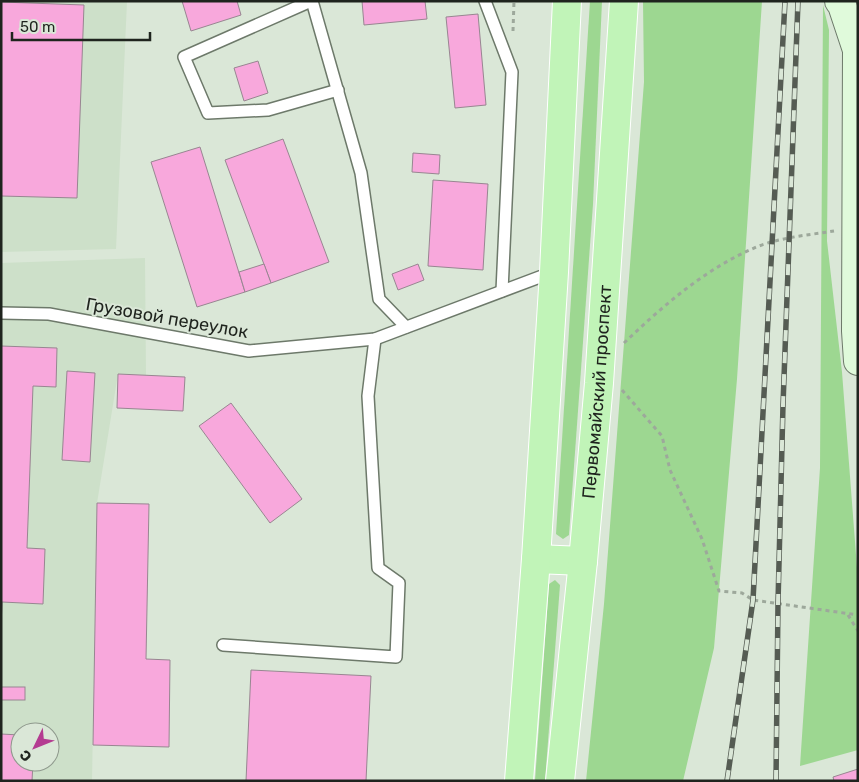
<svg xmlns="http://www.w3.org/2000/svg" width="859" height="782" viewBox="0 0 859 782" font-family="Rubik,sans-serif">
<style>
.built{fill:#cde0c9;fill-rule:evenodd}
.green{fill:#9dd791}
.building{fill:#f8a8dc;stroke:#988691}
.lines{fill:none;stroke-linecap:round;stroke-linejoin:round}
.lane-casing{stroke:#6d796a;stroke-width:14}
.secondary-casing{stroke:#6d796a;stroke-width:30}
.primary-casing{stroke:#fff;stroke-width:30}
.path{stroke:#9da89b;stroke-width:3;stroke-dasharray:4 4;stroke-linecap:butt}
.lane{stroke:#fff;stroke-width:11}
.secondary{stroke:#e0fadb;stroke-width:28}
.primary{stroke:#c1f4b8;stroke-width:28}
.rail-casing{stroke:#555c53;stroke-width:5.5}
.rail{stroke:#dae7d7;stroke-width:4;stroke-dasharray:11;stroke-linecap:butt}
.labels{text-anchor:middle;stroke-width:4;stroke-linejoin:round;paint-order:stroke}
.street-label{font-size:18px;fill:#1f241e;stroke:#dae7d7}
</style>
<rect width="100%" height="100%" fill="#dae7d7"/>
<g class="built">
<path d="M1 1H127L116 249 1 252Z"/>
<path d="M145 258 146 375 118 374 97 503 92 781H1V263ZM20 732H50V762H20Z"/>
</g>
<g class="green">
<path d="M590 1H602L593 204 569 535 563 539 556 534Z"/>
<path d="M643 1H762L737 379 714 648 683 781H586L604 604 644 82Z"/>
<path d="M823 5 829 30 827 241 842 372 858 581V750L800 766 820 468Z"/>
<path d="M555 580 560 585 545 781H535L549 584Z"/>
</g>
<g class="building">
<path d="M182 1H237L241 15 191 31Z"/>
<path d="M362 1H425L427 19 364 25Z"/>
<path d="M1 2 84 5 77 198 1 196Z"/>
<path d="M478 14 486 105 455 108 446 17Z"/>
<path d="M258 61 268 93 244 101 234 68Z"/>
<path d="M283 139 329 262 271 283 225 160Z"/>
<path d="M200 147 245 292 197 307 151 162Z"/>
<path d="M413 153 440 155 439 174 412 172Z"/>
<path d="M433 180 488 184 483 270 428 266Z"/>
<path d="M264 264 271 283 245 292 239 272Z"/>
<path d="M418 264 424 280 398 290 392 274Z"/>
<path d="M1 346 57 348 56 387 33 386 27 548 45 549 43 604 2 602 1 627Z"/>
<path d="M67 371 95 373 90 462 62 460Z"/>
<path d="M118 374 185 377 183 411 117 408Z"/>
<path d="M231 403 302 499 270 523 199 426Z"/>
<path d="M97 503 149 504 146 659 170 660 169 747 93 745Z"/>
<path d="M251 670 371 676 366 781H246Z"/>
<rect x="1" y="687" width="24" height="13"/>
<path d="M1 734 20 735V762H33L32 781H1Z"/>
<path d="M858 769V781H834L833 777Z"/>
</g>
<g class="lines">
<g class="lane-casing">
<g id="lane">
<path d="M311 1 184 57 208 113 268 110 338 90"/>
<path d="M312 1 361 173 379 299 406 327"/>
<path d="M485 1 512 72 502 291"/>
<path d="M1 313 49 314 249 351 375 339 553 272"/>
<path d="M223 645 396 657 399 583 378 568 368 396 375 339"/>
</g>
</g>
<g class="secondary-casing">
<path id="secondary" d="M839 1 842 5 857 50 856 331 858 361"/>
</g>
<g class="primary-casing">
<g id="primary">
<path d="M536 559 583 561"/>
<path d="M519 781 536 559 554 272 567 1"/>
<path id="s1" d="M560 781 583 561 599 383 624 1"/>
</g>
</g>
<g class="path">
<path d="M513 31 514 1"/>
<path d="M624 343C664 305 707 267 759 246 783 237 809 235 834 231"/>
<path d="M622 390 662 436 670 470 702 539 719 591 742 593 753 600 858 615"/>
<path d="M848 615 858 631"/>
</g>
<use href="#lane" class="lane"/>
<use href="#secondary" class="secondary"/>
<use href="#primary" class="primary"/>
<g class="rail-casing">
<g id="rail">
<path d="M727 781 753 600 785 1"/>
<path d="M776 781 778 603 783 405 798 1"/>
</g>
</g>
<use href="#rail" class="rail"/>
</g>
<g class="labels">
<g class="street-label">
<text transform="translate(167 318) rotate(10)" y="6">Грузовой переулок</text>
<text dy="6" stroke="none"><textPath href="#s1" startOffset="391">Первомайский проспект</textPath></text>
</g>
</g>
<rect width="859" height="782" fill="none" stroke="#1f241e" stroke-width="5"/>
<g transform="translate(35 747) rotate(227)"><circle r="24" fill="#dae7d7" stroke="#8f998d"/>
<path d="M0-4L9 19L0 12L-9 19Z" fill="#b43c91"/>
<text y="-8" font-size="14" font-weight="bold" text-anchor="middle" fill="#1f241e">С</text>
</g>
<path d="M12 32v8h138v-8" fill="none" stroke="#1f241e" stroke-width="2.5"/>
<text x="20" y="32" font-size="15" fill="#1f241e" stroke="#dae7d7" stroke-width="4" paint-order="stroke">50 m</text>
</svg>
